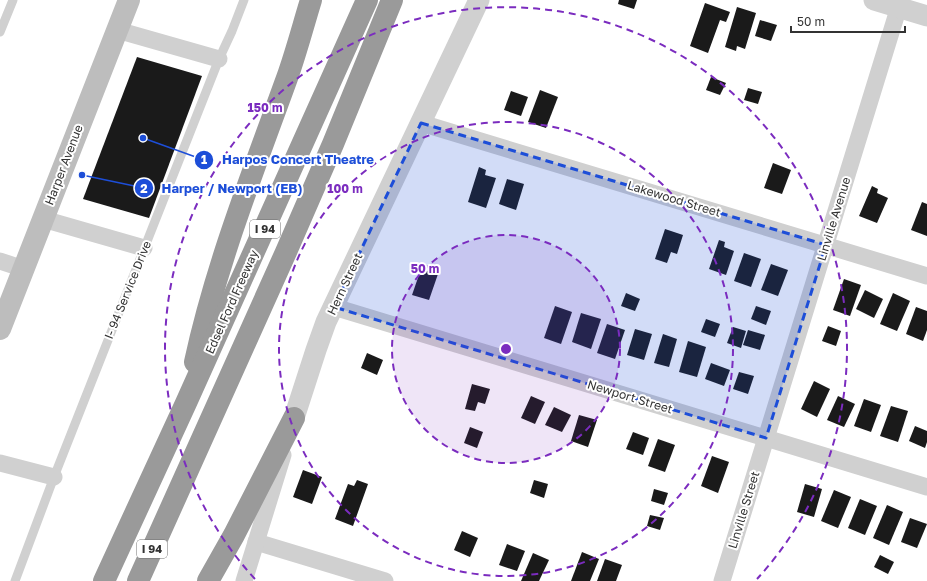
<svg xmlns="http://www.w3.org/2000/svg" width="927" height="581" viewBox="0 0 927 581" font-family="'Golos Text',sans-serif">
<style>
.building{fill:#1a1a1a}
.lines{fill:none;stroke-linecap:round;stroke-linejoin:round}
.service{stroke:#d0d0d0;stroke-width:9}
.minor{stroke:#d0d0d0;stroke-width:17}
.tertiary{stroke:#d0d0d0;stroke-width:21}
.secondary{stroke:#bdbdbd;stroke-width:22}
.motorway{stroke:#9a9a9a;stroke-width:22}
.marked{fill:#1d4ed8;fill-opacity:0.2;stroke:#1d4ed8;stroke-width:3;stroke-dasharray:8 5;stroke-linejoin:round}
.ring{fill:none;stroke:#7b2cbf;stroke-width:2;stroke-dasharray:7 5}
.labels{text-anchor:middle;stroke-width:4;stroke-linejoin:round;paint-order:stroke}
.shield{fill:#fff;stroke:#707070;stroke-width:1}
.shield-label{font-size:11px;font-weight:bold;fill:#333}
.street-label{font-size:12px;fill:#333;stroke:#fff}
.centre{fill:#7b2cbf;stroke:#fff;stroke-width:2}
.ring-label{font-size:12px;text-anchor:middle;font-weight:bold;fill:#7b2cbf;stroke:#fff;stroke-width:4;stroke-linejoin:round;paint-order:stroke}
.leader{fill:none;stroke:#1d4ed8;stroke-width:1.5}
.callout-dot{fill:#1d4ed8;stroke:#fff;stroke-width:1.5}
.mark-label{font-size:12px;text-anchor:middle;font-weight:bold;fill:#fff}
.callout-label{font-size:13px;text-anchor:middle;font-weight:bold;fill:#1d4ed8;stroke:#fff;stroke-width:4;stroke-linejoin:round;paint-order:stroke}
</style>
<rect width="100%" height="100%" fill="#fff"/>
<g class="building">
<path d="M619 0H637L634 9 618 4Z"/>
<path d="M705 3 730 12 726 22 720 20 708 53 690 46Z"/>
<path d="M737 7 756 13 745 49 737 46 736 51 725 47Z"/>
<path d="M760 20 777 25 771 41 755 36Z"/>
<path d="M137 57 202 76 149 218 83 199Z"/>
<path d="M711 77 726 83 720 95 706 90Z"/>
<path d="M748 88 762 92 758 104 744 100Z"/>
<path d="M540 90 558 97 546 128 528 122Z"/>
<path d="M511 91 528 97 521 116 504 110Z"/>
<path d="M773 163 791 170 782 194 764 188Z"/>
<path d="M479 167 486 170 485 175 496 178 486 208 468 202Z"/>
<path d="M507 179 524 184 516 210 499 204Z"/>
<path d="M872 186 878 189 877 193 888 198 877 223 859 216Z"/>
<path d="M922 202 927 204V236L911 230Z"/>
<path d="M665 229 683 235 677 254 671 252 667 263 655 259Z"/>
<path d="M719 240 725 242 724 247 734 251 726 275 709 269Z"/>
<path d="M744 253 761 259 751 287 734 281Z"/>
<path d="M771 264 788 270 778 296 761 290Z"/>
<path d="M421 269 438 274 429 300 412 295Z"/>
<path d="M844 279 861 285 850 316 833 310Z"/>
<path d="M865 290 883 299 874 318 856 309Z"/>
<path d="M626 293 640 299 635 311 621 306Z"/>
<path d="M893 293 910 301 897 331 880 324Z"/>
<path d="M555 306 572 312 561 344 544 338Z"/>
<path d="M756 306 771 311 766 325 751 319Z"/>
<path d="M916 307 927 311V330L923 341 906 334Z"/>
<path d="M581 313 601 319 591 349 572 342Z"/>
<path d="M706 319 720 324 715 337 701 332Z"/>
<path d="M607 324 625 330 615 359 597 353Z"/>
<path d="M828 326 841 331 836 346 822 341Z"/>
<path d="M733 327 746 331 741 348 727 343Z"/>
<path d="M635 329 652 334 644 360 627 355Z"/>
<path d="M748 330 765 335 760 350 743 345Z"/>
<path d="M663 334 677 339 669 367 654 363Z"/>
<path d="M688 341 706 347 697 377 679 372Z"/>
<path d="M367 353 383 360 377 375 361 368Z"/>
<path d="M711 363 730 370 724 386 705 379Z"/>
<path d="M739 372 754 376 748 394 733 389Z"/>
<path d="M814 381 830 389 817 417 801 409Z"/>
<path d="M472 384 490 389 485 404 478 402 475 411 465 409Z"/>
<path d="M531 396 545 402 535 424 521 418Z"/>
<path d="M838 396 855 404 844 427 827 420Z"/>
<path d="M864 399 881 405 871 432 854 426Z"/>
<path d="M891 406 908 411 898 442 880 436Z"/>
<path d="M554 407 571 415 562 432 545 425Z"/>
<path d="M579 415 597 420 588 447 571 441Z"/>
<path d="M915 426 927 431V442L925 448 909 441Z"/>
<path d="M470 427 483 432 477 448 464 443Z"/>
<path d="M633 432 649 438 643 455 626 449Z"/>
<path d="M658 439 675 445 665 472 648 466Z"/>
<path d="M712 456 729 462 718 493 701 486Z"/>
<path d="M303 470 322 477 312 504 293 497Z"/>
<path d="M357 480 368 484 353 526 335 519 348 484 354 486Z"/>
<path d="M534 480 548 484 544 498 530 493Z"/>
<path d="M805 484 822 489 814 517 797 512Z"/>
<path d="M654 489 668 493 664 505 651 501Z"/>
<path d="M834 490 851 497 838 528 821 521Z"/>
<path d="M860 499 877 506 865 535 848 528Z"/>
<path d="M887 505 903 512 889 545 873 538Z"/>
<path d="M650 515 664 518 660 530 647 526Z"/>
<path d="M910 518 927 524 917 548 901 542Z"/>
<path d="M462 531 478 538 470 557 454 550Z"/>
<path d="M507 544 525 551 517 571 499 565Z"/>
<path d="M582 552 599 559 590 581H571Z"/>
<path d="M533 553 549 560 539 581H521Z"/>
<path d="M880 555 894 562 888 574 874 567Z"/>
<path d="M605 559 622 565 616 581H597Z"/>
</g>
<g class="lines">
<g class="service">
<path d="M0 32 13 0"/>
<path d="M15 581 54 477 219 59 232 31 244 0"/>
</g>
<g class="minor">
<path d="M117 30 219 59"/>
<path d="M421 123 927 276"/>
<path d="M43 219 144 248"/>
<path d="M0 261 24 269"/>
<path d="M334 307 927 487"/>
<path d="M0 463 54 477"/>
<path d="M256 542 385 581"/>
<path d="M244 581 283 455"/>
<path d="M722 581 901 0"/>
</g>
<g class="tertiary">
<path d="M874 0 927 16"/>
<path d="M294 418 316 350 326 322 479 0"/>
</g>
<path class="secondary" d="M0 329 129 0"/>
<g class="motorway">
<path d="M195 362C216 265 253 172 287 78 296 53 303 26 311 0"/>
<path d="M104 581 186 403 367 0"/>
<path d="M138 581 286 252 333 144 392 0"/>
<path d="M208 581 234 535 294 418"/>
</g>
</g>
<path class="marked" d="M421 123 826 245 766 438 334 307Z"/>
<circle cx="506" cy="349" r="114" fill="#7b2cbf" fill-opacity=".12"/>
<g class="ring">
<circle cx="506" cy="349" r="114"/>
<circle cx="506" cy="349" r="227"/>
<path d="M255 579A341 341 0 1 1 757 579"/>
</g>
<g class="labels">
<g class="shield">
<rect x="250" y="220" width="30" height="18" rx="3"/>
<rect x="137" y="540" width="30" height="18" rx="3"/>
</g>
<g class="shield-label">
<text x="265" y="233">I 94</text>
<text x="152" y="553">I 94</text>
</g>
<g class="street-label">
<text transform="translate(64 165) rotate(-69)" y="4">Harper Avenue</text>
<text transform="translate(674 199) rotate(17)" y="4">Lakewood Street</text>
<text transform="translate(834 219) rotate(-73)" y="4">Linville Avenue</text>
<text transform="translate(345 284) rotate(-65)" y="4">Hern Street</text>
<text transform="translate(128 290) rotate(-68)" y="4">I- 94 Service Drive</text>
<text transform="translate(232 302) rotate(-66)" y="4">Edsel Ford Freeway</text>
<text transform="translate(630 397) rotate(17)" y="4">Newport Street</text>
<text transform="translate(744 510) rotate(-73)" y="4">Linville Street</text>
</g>
</g>
<circle cx="506" cy="349" r="6" class="centre"/>
<g class="ring-label">
<text x="265" y="112">150 m</text>
<text x="345" y="193">100 m</text>
<text x="425" y="273">50 m</text>
</g>
<path class="leader" d="M143 138L204 160M82 175L144 188"/>
<g class="callout-dot">
<circle cx="143" cy="138" r="4"/>
<circle cx="82" cy="175" r="4"/>
<circle cx="204" cy="160" r="10"/>
<circle cx="144" cy="188" r="10"/>
</g>
<g class="mark-label">
<text x="204" y="164">1</text>
<text x="144" y="193">2</text>
</g>
<g class="callout-label">
<text x="298" y="164">Harpos Concert Theatre</text>
<text x="232" y="193">Harper / Newport (EB)</text>
</g>
<path d="M791 26v6h114v-6" fill="none" stroke="#333333" stroke-width="2"/>
<text x="797" y="26" font-size="12" fill="#333333" stroke="#ffffff" stroke-width="3" paint-order="stroke">50 m</text>
</svg>
